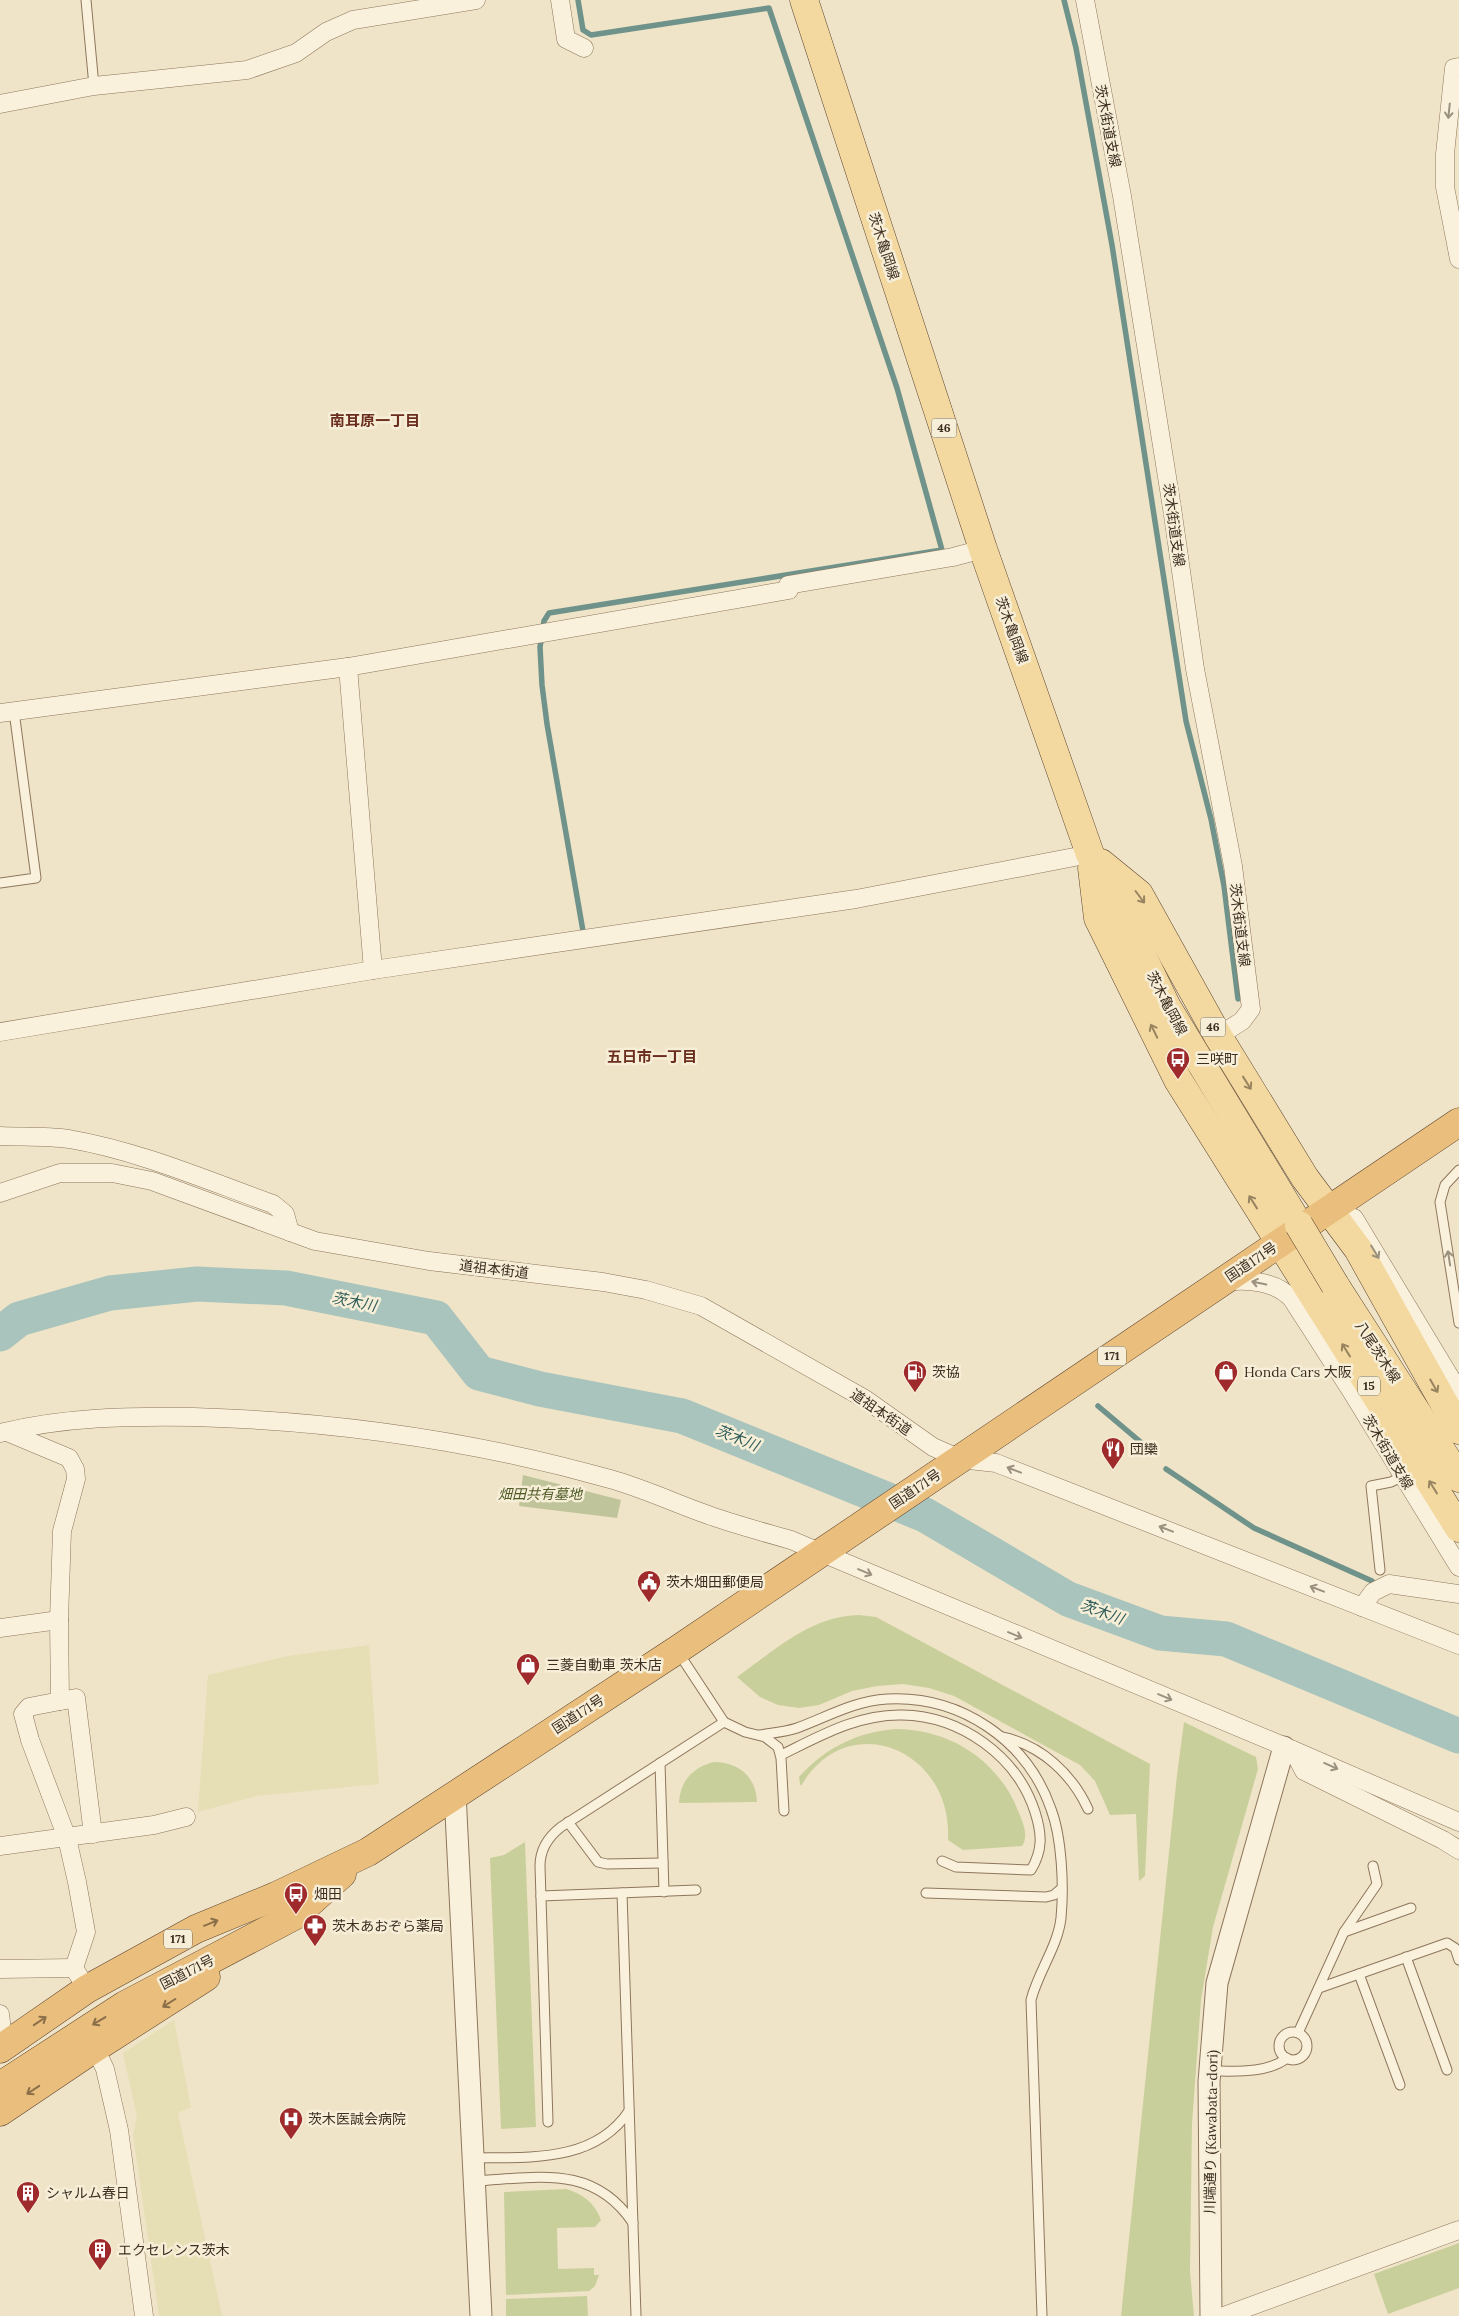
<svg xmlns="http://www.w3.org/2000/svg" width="1459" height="2316" viewBox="0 0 1459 2316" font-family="Lora,'Noto Sans JP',serif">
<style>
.farmland{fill:#e6deb5}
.green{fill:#c9cf9b}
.cemetery{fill:#bfc49a}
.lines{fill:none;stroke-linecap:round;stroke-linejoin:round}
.stream{stroke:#6f938a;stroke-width:5.5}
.river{stroke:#a9c4bc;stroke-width:35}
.service-casing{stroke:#8d765c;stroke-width:11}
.minor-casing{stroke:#8d765c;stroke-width:19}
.tertiary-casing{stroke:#8d765c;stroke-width:23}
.primary-casing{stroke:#5b4430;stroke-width:29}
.trunk-casing{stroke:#5b4430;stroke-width:29}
.service{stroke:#faf1dc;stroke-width:9}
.minor{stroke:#faf1dc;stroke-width:18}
.tertiary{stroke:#faf1dc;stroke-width:21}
.primary{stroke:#f3d9a0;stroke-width:28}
.trunk{stroke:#eabe7c;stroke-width:28}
.primary-bridge-casing{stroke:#5b4430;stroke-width:29;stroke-linecap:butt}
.primary-bridge{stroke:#f3d9a0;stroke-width:28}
.oneway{stroke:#9c907e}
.oneway2{stroke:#988460}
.oneway3{stroke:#8b6f49}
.labels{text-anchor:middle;stroke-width:5;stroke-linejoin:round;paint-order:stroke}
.shield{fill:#f7eed8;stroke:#756857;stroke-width:1}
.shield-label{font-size:12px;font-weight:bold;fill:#3d2e20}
.street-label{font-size:14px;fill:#3d2e20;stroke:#f7eed8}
.poi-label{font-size:14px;fill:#3d2e20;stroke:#f7eed8;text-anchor:start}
.park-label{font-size:14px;font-style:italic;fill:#4d5a26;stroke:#f7eed8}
.neighbourhood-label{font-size:15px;font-weight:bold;fill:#6b2e1e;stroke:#f7eed8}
.water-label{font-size:15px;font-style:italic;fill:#2f5d5a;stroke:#f7eed8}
</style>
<rect width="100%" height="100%" fill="#f0e4c8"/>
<g class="farmland">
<path d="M369 1645 379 1784 256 1796 198 1812 208 1675 288 1656Z"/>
<path d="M174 2020 191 2107 178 2113 222 2316H159L133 2134 137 2117 123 2053Z"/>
</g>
<g class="green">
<path d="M859 1615 876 1617 1150 1764 1145 1876 1139 1881 1136 1814 1110 1815 1095 1781 1080 1765 954 1696 929 1688 903 1684 877 1686 852 1691 819 1705 799 1708 778 1705 760 1697 737 1677C775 1650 811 1616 859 1615Z"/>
<path d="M1184 1722 1256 1757 1258 1769 1213 1927 1201 2000 1192 2124 1190 2272 1194 2316H1121L1177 1775Z"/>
<path d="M896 1729C951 1729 1000 1762 1019 1813 1023 1823 1029 1836 1022 1846L963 1850 948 1840C953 1749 847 1706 801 1786L800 1784 799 1777C825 1748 857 1732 896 1729Z"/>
<path d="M714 1762C739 1762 756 1777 757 1802L679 1803C680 1781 693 1767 714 1762Z"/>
<path d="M525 1842 536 2127 501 2129 490 1858 504 1855Z"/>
<path d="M566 2189C583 2194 595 2203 601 2220L595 2227 557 2228 558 2269 594 2268V2275H599L595 2286 589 2291 506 2295 504 2192Z"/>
<path d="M1459 2243V2288L1388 2314 1374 2274Z"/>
<path d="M587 2296 588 2316H506V2299Z"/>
</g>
<path class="cemetery" d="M523 1475 621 1500 617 1518 519 1506Z"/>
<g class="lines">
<g class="stream">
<path d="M578 0 583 30 591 35 769 8 897 388 942 550 549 613 544 621 540 647 542 685 547 724 583 931"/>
<path d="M1064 0 1076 48 1112 245 1186 721 1211 819 1224 886 1238 999"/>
<path d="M1098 1406 1150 1450"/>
<path d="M1166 1469 1254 1528 1372 1581"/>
</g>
<path class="river" d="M0 1334 19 1319 110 1293 197 1284 286 1288 436 1318 479 1373 540 1389 682 1416 925 1515 1068 1599 1160 1633 1226 1639 1459 1736"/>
<g class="service-casing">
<g id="service">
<path d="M86 0 94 86"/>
<path d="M0 883 36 878 14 711"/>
<path d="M1459 1170 1445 1185 1440 1202 1459 1323"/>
<path d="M1380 1570 1371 1486 1391 1482 1403 1476"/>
<path d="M678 1652 724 1722 745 1732 765 1737 778 1747 781 1758 784 1811"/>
<path d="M760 1735C772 1733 785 1732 797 1728 827 1717 854 1701 887 1699 960 1695 1027 1740 1051 1809 1062 1838 1064 1887 1061 1918 1058 1946 1038 1972 1031 2000L1042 2316"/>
<path d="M1002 1737C1041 1745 1072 1774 1088 1809"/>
<path d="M781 1755C820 1736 858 1714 902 1715 961 1716 1017 1756 1035 1812 1042 1834 1043 1850 1031 1870L956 1867 942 1861"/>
<path d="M660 1763 664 1892"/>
<path d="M568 1822 598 1862 607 1864 663 1863"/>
<path d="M622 1893 636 2316"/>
<path d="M926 1893 1046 1897 1054 1895 1061 1889"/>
<path d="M541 1896 696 1890"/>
<path d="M1344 1932 1411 1908"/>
<path d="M1406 1957 1447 2070"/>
<path d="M1359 1974 1400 2085"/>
<path d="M1319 1988 1447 1943 1455 1948 1459 1960"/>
<circle cx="1293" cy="2046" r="14"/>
<path d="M1298 2033 1344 1932 1377 1884 1373 1866"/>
<path d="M1210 2071C1234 2071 1267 2074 1287 2058"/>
<path d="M548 2122 540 1866C540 1849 548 1837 561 1827L724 1722"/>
<path d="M473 2158C529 2157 594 2163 629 2111"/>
<path d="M474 2181C536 2178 593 2163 633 2223"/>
</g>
</g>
<g class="minor-casing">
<g id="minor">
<path d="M560 0 566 39 584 48"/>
<path d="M1085 0 1122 196 1172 508 1195 669 1233 866 1251 1009 1242 1021 1218 1036"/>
<path d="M1459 67 1454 68 1445 154V187L1459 259"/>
<path d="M0 104 94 86 247 70 296 53 326 32 353 20 476 0"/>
<path d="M348 667 373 970"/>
<path d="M0 713 348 667 789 590 788 585 953 557 983 549"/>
<path d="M0 1032 373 970 856 899 1090 854"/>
<path d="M0 1136C23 1137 47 1136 69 1139 139 1151 206 1180 273 1204L285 1214 290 1232"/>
<path d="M0 1193 60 1173H112L152 1181 315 1241 429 1261 603 1282 646 1290 701 1306 865 1399 933 1447 960 1459 996 1463 1459 1645"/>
<path d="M1329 1210 1354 1218 1459 1392"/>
<path d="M1225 1282C1247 1279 1276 1281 1292 1299L1350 1389 1459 1567"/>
<path d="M7 1432 69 1458 75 1469 76 1479 62 1531 59 1620 60 1701 29 1707 23 1714 30 1740 67 1838 77 1882 86 1932 74 1968 87 1989"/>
<path d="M0 1433C62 1417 130 1416 194 1417 334 1421 475 1441 610 1479 646 1489 681 1506 717 1518 741 1526 766 1533 791 1540L1293 1750 1459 1822"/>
<path d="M1362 1607 1373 1592 1389 1584 1459 1594"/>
<path d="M0 1628 59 1620"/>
<path d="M60 1701 76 1698 93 1834"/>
<path d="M1293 1750 1304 1771 1443 1840 1459 1850"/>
<path d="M0 1846 154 1825 186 1817"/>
<path d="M0 1969 74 1968"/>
<path d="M0 2014 4 2046"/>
<path d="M95 2048 105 2069 119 2130 144 2316"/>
<path d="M1224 2316 1459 2230"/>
</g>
</g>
<g class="tertiary-casing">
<g id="tertiary">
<path d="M455 1793 481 2316"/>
<path d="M1211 2316 1209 2082 1217 1983 1284 1747"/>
</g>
</g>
<g class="primary-casing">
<g id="primary">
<path d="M804 0 983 549 1090 854 1119 908 1167 1007 1299 1225"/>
<path d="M1101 863 1139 894 1218 1036 1305 1178 1358 1249 1459 1430"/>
<path d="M1092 868 1098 918 1178 1080 1459 1528"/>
<path d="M1335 1285 1459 1478"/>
</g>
</g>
<g class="trunk-casing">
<g id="trunk">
<path d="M0 2049 87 1989 196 1929 276 1896 368 1852 677 1650 1459 1122"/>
<path d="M0 2086 125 2005 296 1915 342 1874"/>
<path d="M0 2112 95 2048 206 1977"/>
</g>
</g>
<use href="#service" class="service"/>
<use href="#minor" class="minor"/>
<use href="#tertiary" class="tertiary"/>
<use href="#primary" class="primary"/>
<use href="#trunk" class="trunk"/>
<g class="primary-bridge-casing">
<path id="primary-bridge" d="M1299 1225 1335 1285"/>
</g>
<use href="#primary-bridge" class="primary-bridge"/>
</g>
<defs><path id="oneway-shaft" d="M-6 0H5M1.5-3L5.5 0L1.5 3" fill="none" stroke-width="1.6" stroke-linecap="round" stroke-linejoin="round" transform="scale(1.25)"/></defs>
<g class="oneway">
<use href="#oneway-shaft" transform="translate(1449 111) rotate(96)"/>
<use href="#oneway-shaft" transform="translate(1375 1252) rotate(59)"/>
<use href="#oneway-shaft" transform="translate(1449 1258) rotate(-99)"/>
<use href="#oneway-shaft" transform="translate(1259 1283) rotate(-168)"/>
<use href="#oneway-shaft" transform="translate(1014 1470) rotate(-159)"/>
<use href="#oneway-shaft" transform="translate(1166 1529) rotate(-159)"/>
<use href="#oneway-shaft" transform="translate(865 1572) rotate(23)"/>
<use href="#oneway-shaft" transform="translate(1317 1589) rotate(-159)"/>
<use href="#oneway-shaft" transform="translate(1015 1635) rotate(23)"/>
<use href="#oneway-shaft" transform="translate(1165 1697) rotate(23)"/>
<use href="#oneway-shaft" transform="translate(1331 1766) rotate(24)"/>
</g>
<g class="oneway2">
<use href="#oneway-shaft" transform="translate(1140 897) rotate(53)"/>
<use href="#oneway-shaft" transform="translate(1154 1031) rotate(-116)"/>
<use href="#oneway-shaft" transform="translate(1247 1083) rotate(58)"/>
<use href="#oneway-shaft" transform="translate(1253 1202) rotate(-122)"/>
<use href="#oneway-shaft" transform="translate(1346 1350) rotate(-122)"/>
<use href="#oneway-shaft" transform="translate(1434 1386) rotate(60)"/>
<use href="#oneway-shaft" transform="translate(1433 1487) rotate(-122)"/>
</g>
<g class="oneway3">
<use href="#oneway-shaft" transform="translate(211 1923) rotate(-22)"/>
<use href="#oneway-shaft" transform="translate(169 2003) rotate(148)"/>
<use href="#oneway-shaft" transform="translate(40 2021) rotate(-34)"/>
<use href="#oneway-shaft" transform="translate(99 2021) rotate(149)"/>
<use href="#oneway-shaft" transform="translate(33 2090) rotate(146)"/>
</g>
<defs>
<g id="bus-pin" transform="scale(1.25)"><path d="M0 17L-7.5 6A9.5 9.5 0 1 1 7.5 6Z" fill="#9e2a2b" stroke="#f7eed8"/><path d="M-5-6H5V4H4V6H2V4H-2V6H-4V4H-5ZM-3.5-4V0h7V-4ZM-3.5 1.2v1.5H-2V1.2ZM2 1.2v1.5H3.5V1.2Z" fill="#fff"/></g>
<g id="fuel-pin" transform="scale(1.25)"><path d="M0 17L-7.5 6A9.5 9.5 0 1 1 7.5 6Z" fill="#9e2a2b" stroke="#f7eed8"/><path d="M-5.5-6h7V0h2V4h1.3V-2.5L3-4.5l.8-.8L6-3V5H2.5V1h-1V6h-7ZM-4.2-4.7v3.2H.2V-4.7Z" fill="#fff"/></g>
<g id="shop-pin" transform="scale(1.25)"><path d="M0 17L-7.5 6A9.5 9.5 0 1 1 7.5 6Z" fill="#9e2a2b" stroke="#f7eed8"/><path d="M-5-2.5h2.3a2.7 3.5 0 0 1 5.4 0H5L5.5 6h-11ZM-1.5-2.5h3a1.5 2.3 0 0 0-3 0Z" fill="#fff"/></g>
<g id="restaurant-pin" transform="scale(1.25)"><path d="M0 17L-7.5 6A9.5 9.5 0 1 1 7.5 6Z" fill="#9e2a2b" stroke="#f7eed8"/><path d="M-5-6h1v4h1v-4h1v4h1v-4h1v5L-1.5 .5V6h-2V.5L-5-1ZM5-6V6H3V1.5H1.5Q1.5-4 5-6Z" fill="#fff"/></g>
<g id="civic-pin" transform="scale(1.25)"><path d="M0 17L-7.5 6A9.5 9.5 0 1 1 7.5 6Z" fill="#9e2a2b" stroke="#f7eed8"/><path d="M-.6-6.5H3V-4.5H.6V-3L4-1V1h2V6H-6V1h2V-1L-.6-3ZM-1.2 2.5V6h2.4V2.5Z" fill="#fff"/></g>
<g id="pharmacy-pin" transform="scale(1.25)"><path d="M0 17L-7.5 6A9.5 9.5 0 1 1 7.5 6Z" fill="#9e2a2b" stroke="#f7eed8"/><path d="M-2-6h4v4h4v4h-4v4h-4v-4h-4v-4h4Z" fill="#fff"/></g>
<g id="hospital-pin" transform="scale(1.25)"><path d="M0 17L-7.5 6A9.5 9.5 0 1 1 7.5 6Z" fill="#9e2a2b" stroke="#f7eed8"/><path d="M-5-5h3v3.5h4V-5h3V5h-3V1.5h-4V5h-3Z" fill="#fff"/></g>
<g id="building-pin" transform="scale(1.25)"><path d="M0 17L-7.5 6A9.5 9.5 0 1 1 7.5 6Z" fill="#9e2a2b" stroke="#f7eed8"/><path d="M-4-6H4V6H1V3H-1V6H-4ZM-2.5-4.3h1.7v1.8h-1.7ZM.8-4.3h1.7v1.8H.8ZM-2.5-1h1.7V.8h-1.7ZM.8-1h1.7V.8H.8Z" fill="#fff"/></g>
</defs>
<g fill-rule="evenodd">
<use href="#bus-pin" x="1178" y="1059"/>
<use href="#fuel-pin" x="915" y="1372"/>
<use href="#shop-pin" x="1226" y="1372"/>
<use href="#restaurant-pin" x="1113" y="1449"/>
<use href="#civic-pin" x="649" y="1582"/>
<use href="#shop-pin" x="528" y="1665"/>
<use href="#bus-pin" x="296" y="1894"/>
<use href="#pharmacy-pin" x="315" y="1926"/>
<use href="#hospital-pin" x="291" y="2119"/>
<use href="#building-pin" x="28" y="2193"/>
<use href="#building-pin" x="100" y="2250"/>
</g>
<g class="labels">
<g class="shield">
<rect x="931.5" y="418.5" width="25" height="19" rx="4"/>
<rect x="1200.5" y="1017.5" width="25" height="19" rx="4"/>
<rect x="1098" y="1346.5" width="28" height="19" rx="4"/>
<rect x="1358" y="1376.5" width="22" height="19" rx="4"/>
<rect x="164" y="1929.5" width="28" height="19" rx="4"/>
</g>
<g class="shield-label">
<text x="944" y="432">46</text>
<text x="1213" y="1031">46</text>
<text x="1112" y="1360">171</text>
<text x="1369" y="1390">15</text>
<text x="178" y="1943">171</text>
</g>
<g class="street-label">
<text transform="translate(1108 126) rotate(79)" y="5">茨木街道支線</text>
<text transform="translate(884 246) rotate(72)" y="5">茨木亀岡線</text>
<text transform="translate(1174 525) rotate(82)" y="5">茨木街道支線</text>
<text transform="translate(1012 630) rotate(70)" y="5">茨木亀岡線</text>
<text transform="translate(1240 925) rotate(83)" y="5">茨木街道支線</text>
<text transform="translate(1167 1003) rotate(62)" y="5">茨木亀岡線</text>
<text transform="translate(1251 1262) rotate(-34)" y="5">国道171号</text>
<text transform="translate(494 1269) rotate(7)" y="5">道祖本街道</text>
<text transform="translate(1378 1352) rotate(57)" y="5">八尾茨木線</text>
<text transform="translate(881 1412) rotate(34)" y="5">道祖本街道</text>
<text transform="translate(1388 1452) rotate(59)" y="5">茨木街道支線</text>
<text transform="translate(915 1489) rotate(-34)" y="5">国道171号</text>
<text transform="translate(578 1714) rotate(-33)" y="5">国道171号</text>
<text transform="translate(187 1972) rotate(-27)" y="5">国道171号</text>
<text transform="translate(1211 2132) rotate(-89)" y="5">川端通り (Kawabata-dori)</text>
</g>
<g class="poi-label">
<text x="1196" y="1064">三咲町</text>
<text x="932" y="1377">茨協</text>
<text x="1244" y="1377">Honda Cars 大阪</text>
<text x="1130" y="1454">団欒</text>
<text x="666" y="1587">茨木畑田郵便局</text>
<text x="546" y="1670">三菱自動車 茨木店</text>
<text x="314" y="1899">畑田</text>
<text x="332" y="1931">茨木あおぞら薬局</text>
<text x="308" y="2124">茨木医誠会病院</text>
<text x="46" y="2198">シャルム春日</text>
<text x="118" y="2255">エクセレンス茨木</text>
</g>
<g class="park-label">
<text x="540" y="1499">畑田共有墓地</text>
</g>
<g class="neighbourhood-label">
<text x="375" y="426">南耳原一丁目</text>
<text x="652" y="1062">五日市一丁目</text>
</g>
<g class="water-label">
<text transform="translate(354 1302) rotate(11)" y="5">茨木川</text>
<text transform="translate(737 1438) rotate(22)" y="5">茨木川</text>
<text transform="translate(1102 1612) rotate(20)" y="5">茨木川</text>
</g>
</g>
</svg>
